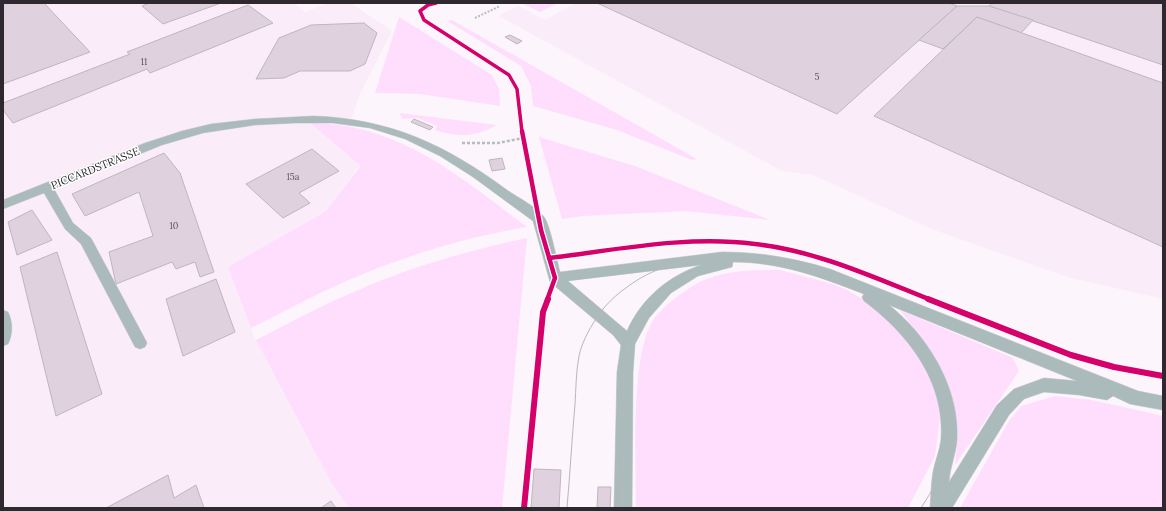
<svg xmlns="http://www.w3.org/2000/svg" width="1166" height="511" viewBox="0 0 1166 511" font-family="Lora,serif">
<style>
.built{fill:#fbecfa}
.green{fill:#fedefc}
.building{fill:#dfd2de;stroke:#bdb7bd}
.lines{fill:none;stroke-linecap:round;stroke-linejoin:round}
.lane-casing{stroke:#d6d1d5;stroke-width:1}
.path-far1{stroke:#b5bdbf;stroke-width:2;stroke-dasharray:2 1.5;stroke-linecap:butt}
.path{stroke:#b5bdbf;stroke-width:2.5;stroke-dasharray:3 2;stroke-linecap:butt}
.lane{fill:#abbbbc;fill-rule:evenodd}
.tram{stroke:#b5b9bb;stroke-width:1}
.cycleway-far2-casing{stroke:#fff;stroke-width:5.5}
.cycleway-far1-casing{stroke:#fff;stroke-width:7}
.cycleway-casing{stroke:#fff;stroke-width:8}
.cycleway-far2{stroke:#d6006c;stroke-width:3.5}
.cycleway-far1{stroke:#d6006c;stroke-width:4.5}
.cycleway{stroke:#d6006c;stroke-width:6}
.labels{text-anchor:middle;stroke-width:3;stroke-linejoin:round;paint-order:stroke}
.number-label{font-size:9px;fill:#5b535b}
.street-label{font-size:11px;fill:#2f292f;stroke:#fff}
</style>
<rect width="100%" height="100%" fill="#fcf5fb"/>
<g class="built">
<path d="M3 3H293L306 12 327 3H351L392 31 359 96 351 120 304 118 361 165 325 212 229 267 253 334 332 484 349 508H3Z"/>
<path d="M576 3H1163V299L1067 277 929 228 813 175 782 171 499 16 518 6 545 20Z"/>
</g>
<g class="green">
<path d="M521 3H558L540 12Z"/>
<path d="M399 17 492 75 499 89 500 106 420 94 375 93Z"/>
<path d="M452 20 697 159 692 160 617 130 533 106 531 86 521 66 447 21Z"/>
<path d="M399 113 497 125C475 137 459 138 435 130L437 126 418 118 403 119Z"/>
<path d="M310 123C399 123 460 177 527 227 465 237 401 257 344 282 312 296 282 313 251 328L228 267 325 212 361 166Z"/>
<path d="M539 137 635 166 770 220 686 211 583 216 562 219Z"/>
<path d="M527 238 502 508H349L332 484 256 340C286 325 316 308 347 295 404 269 465 251 527 238Z"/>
<path d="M780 270 833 284 849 291 880 310 913 345 937 391 940 416 935 456 908 508H636C636 464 630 353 654 319 665 304 693 283 710 278 733 270 757 270 780 270Z"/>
<path d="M900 310 1013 358 1019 371 955 465 958 433 950 390 935 357Z"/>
<path d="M1055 396 1092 400 1163 416V508H960L1009 421 1021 406Z"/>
</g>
<g class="building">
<path d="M3 3H44L90 52 3 84Z"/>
<path d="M149 3H221L163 24 142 6Z"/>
<path d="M597 3H949L957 6 837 114Z"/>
<path d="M992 3H1163V65L989 6Z"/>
<path d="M248 5 273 23 150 73 147 69 13 123 3 110V103L130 54 127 52Z"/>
<path d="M957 6H989L1033 20 1021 33 977 17 943 49 919 40Z"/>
<path d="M977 17 1163 83V247L874 116Z"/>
<path d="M364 23 377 33 365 64 350 71H300L284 78 256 79 279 38 311 25Z"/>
<path d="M510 35 522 41 517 44 505 37Z"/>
<path d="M414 119 433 127 430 130 411 122Z"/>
<path d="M312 149 339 171 299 193 310 203 283 218 246 184Z"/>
<path d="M164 153 180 173 214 272 200 277 195 262 176 269 172 262 116 284 109 252 153 236 139 192 85 216 72 194Z"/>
<path d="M502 158 505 169 492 171 489 160Z"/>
<path d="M32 210 52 240 17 255 8 222Z"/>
<path d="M57 252 102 394 56 416 20 267Z"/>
<path d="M216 279 235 332 183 356 166 299Z"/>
<path d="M534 469 561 470 559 508H531Z"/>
<path d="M168 475 174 498 196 485 204 508H106Z"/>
<path d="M598 487H611L610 508H597Z"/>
<path d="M331 501 336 508H321Z"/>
</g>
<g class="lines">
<g class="lane-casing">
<g id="lane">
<path d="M314 116C391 119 446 145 507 190 517 197 537 207 544 217 550 224 557 261 560 272L722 252C759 252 794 258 830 269L1138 391 1163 396V410L1130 404 1113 396 1107 400 1079 395 1044 392 1024 399 1009 415 952 508H930C931 496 931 483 933 472 935 461 940 450 941 439 945 381 908 334 864 301L862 297 864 294C821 277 780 262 733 262L732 267 698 276 671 293 649 318 635 344 633 372 632 508H614L617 372 621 345 613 335 550 282 533 221 473 177 440 156 405 139 370 128 333 123H295L255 125 203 133 162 145 54 189 73 223 91 238 145 339 147 343 145 347 140 349 135 347 81 244 65 229 44 193 3 209V200L145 143 182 131 211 124 255 119ZM701 265C668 276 641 299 627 331L568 281ZM889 305 1077 381 1044 378 1014 389 997 405 949 482C950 467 956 454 957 440 960 388 928 336 889 305Z"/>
<path d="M3 310 8 312C13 322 13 334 8 344L3 346Z"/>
</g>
</g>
<path class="path-far1" d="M475 18 500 6"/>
<path class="path" d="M462 143H498L523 138"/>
<use href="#lane" class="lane"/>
<g class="tram">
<path d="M567 508C570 473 572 439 575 404 576 389 576 371 579 356 581 345 589 329 596 319 606 302 623 289 639 279 671 260 710 255 747 257 827 263 908 303 939 382 947 405 952 430 947 455 942 474 932 491 921 508"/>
<path d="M623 508C623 477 624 447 624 416 624 393 622 369 628 347 640 295 688 271 736 261"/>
</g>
<g class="cycleway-far2-casing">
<path id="cycleway-far2" d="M436 3 428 5 420 11 424 20 509 75 517 89 522 132"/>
</g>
<g class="cycleway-far1-casing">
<g id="cycleway-far1">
<path d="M522 131 541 230 555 278 547 300"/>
<path d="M549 258C616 250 687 235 755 244 817 251 873 277 931 300"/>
</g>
</g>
<g class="cycleway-casing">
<g id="cycleway">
<path d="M928 299 1071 355 1114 367 1163 376"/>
<path d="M524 508 543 312 548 299"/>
</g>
</g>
<use href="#cycleway-far2" class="cycleway-far2"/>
<use href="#cycleway-far1" class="cycleway-far1"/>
<use href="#cycleway" class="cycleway"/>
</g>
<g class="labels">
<g class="number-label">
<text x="144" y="65">11</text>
<text x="817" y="80">5</text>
<text x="293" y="180">15a</text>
<text x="174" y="229">10</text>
</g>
<g class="street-label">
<text transform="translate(95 168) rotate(-22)" y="4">PICCARDSTRASSE</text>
</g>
</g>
<rect width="1166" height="511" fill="none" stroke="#2f292f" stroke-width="8"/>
</svg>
